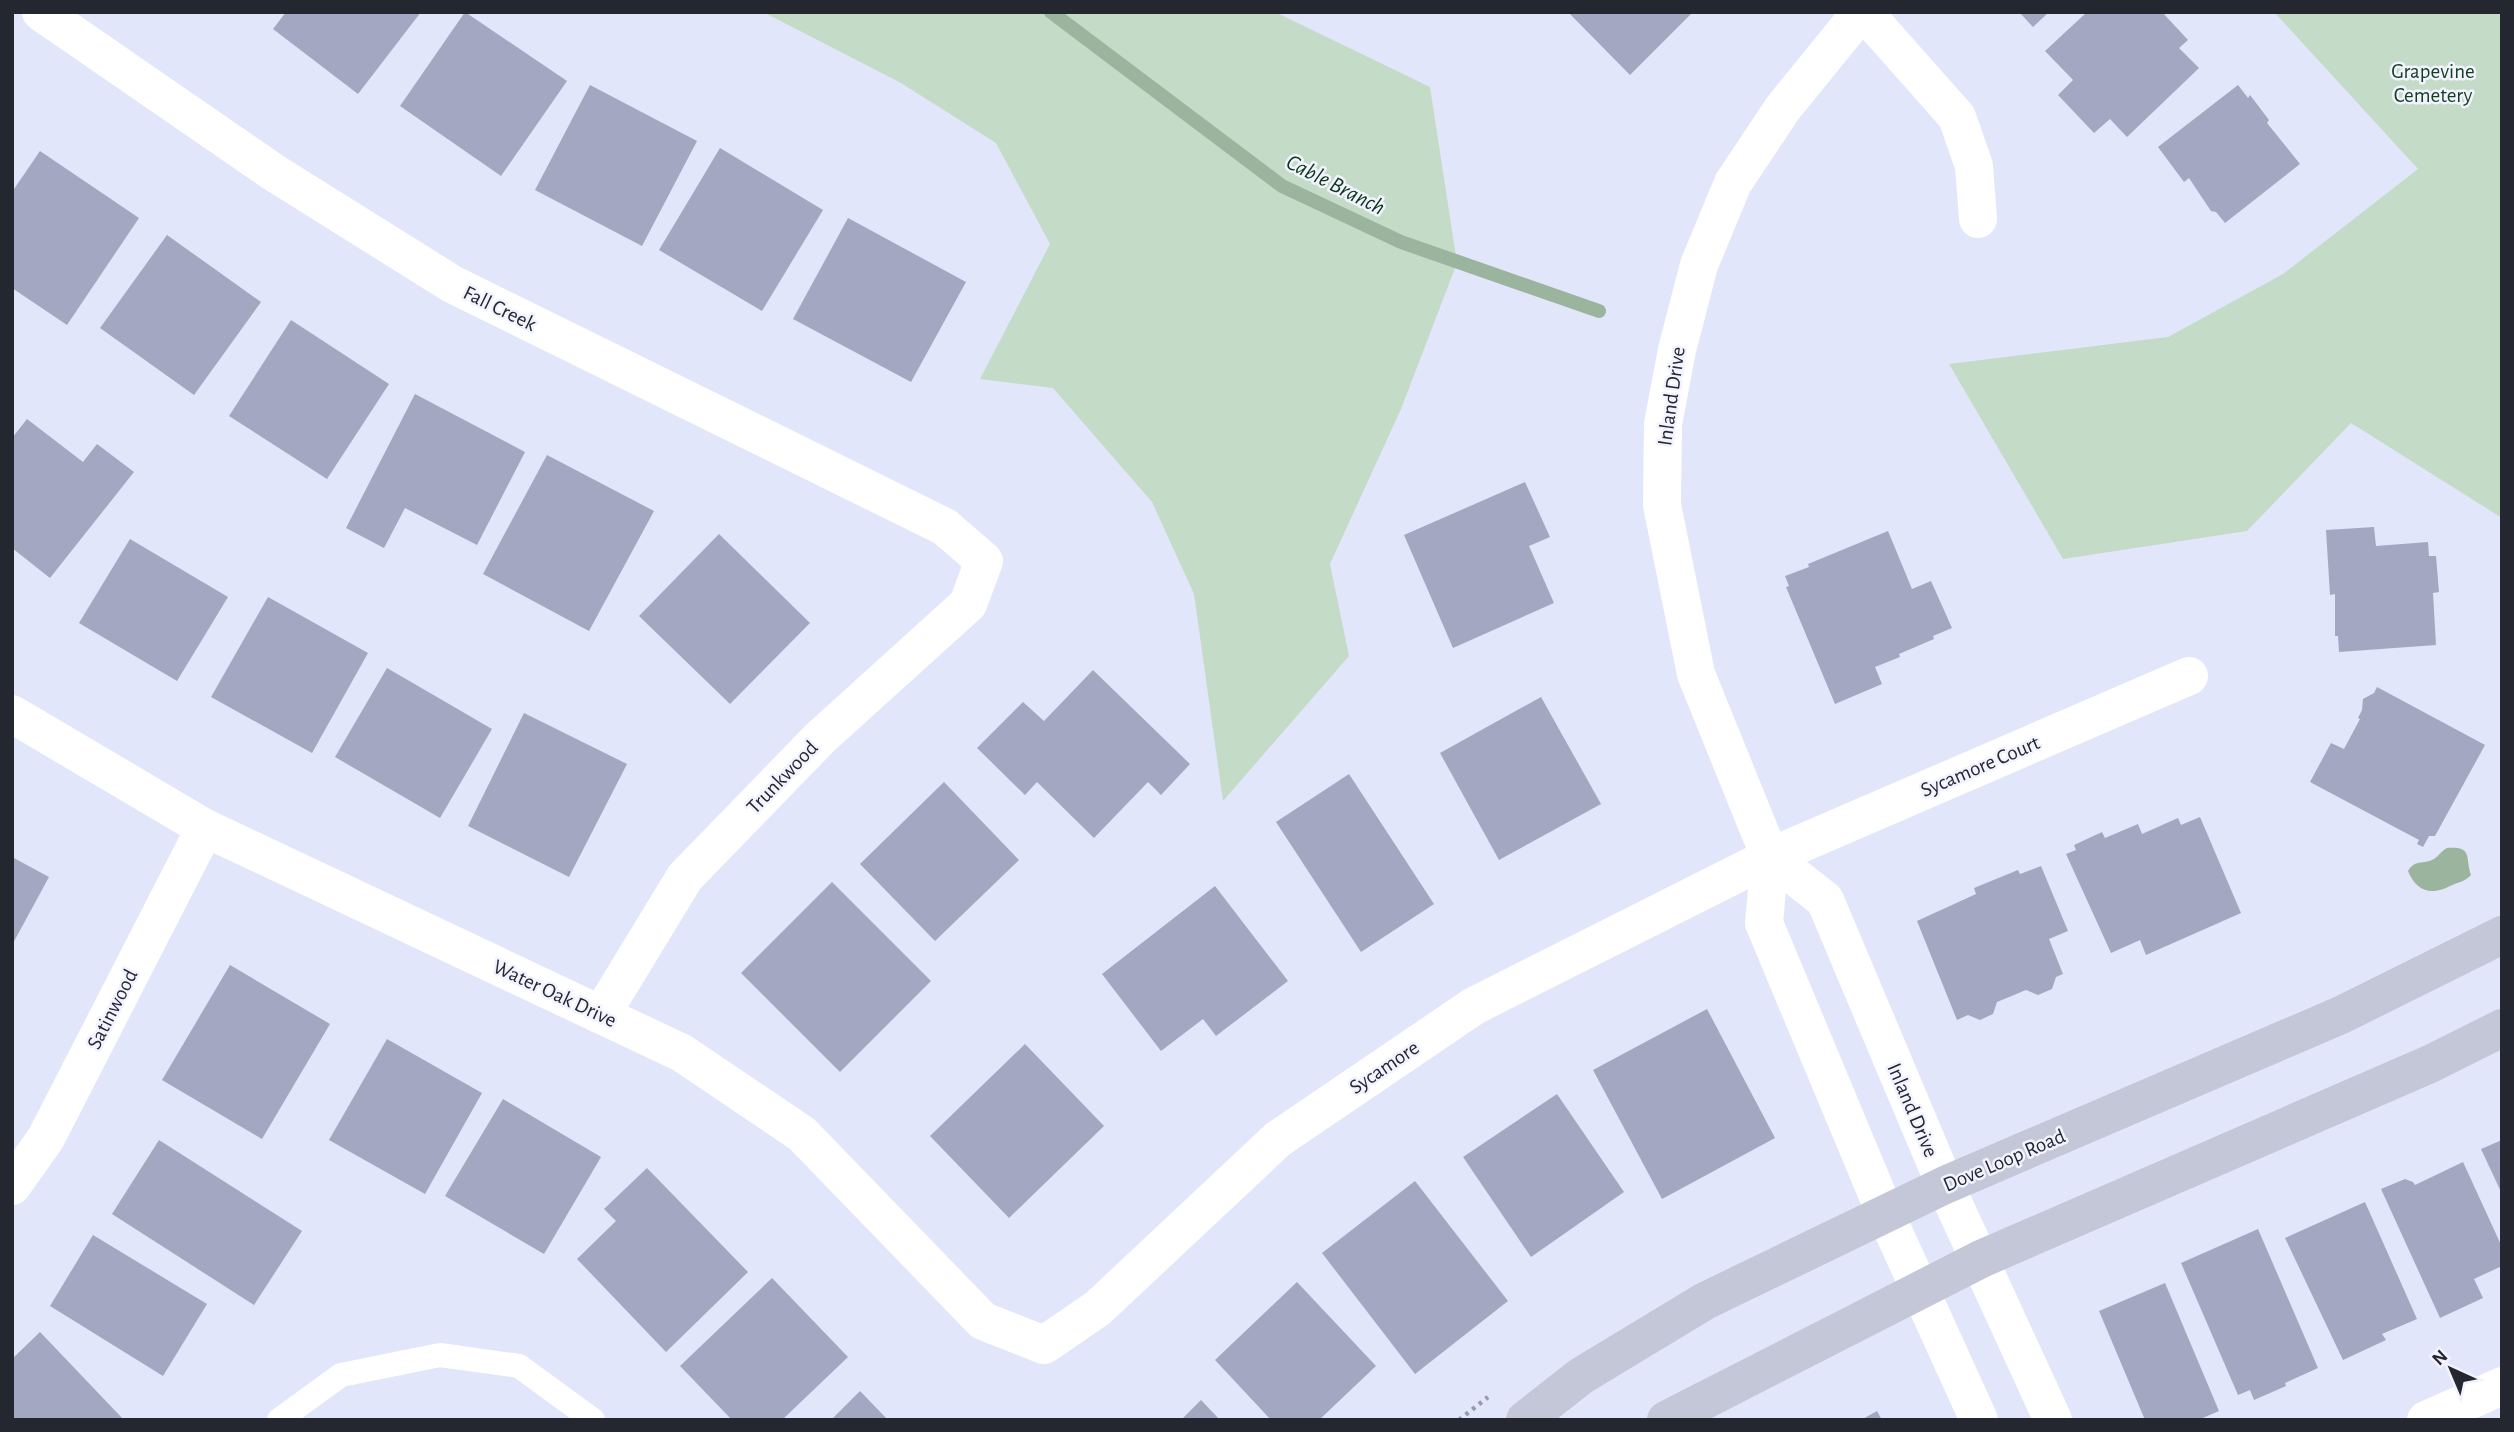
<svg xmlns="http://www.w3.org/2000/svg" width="2514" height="1432" viewBox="0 0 2514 1432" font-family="'Alegreya Sans',sans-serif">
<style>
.green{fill:#c4dbc7}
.water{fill:#9ab49e}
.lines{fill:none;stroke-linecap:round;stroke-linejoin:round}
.stream{stroke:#9ab49e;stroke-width:14}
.building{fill:#a3a7c1}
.path{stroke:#979bab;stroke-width:4.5;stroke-dasharray:3.5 5;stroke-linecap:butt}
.service{stroke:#fff;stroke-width:24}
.minor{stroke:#fff;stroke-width:38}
.secondary{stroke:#c4c7d7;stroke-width:38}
.labels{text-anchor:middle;stroke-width:5;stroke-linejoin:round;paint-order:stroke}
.park-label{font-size:21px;fill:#123e1e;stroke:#f2f3fe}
.street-label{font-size:21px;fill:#242630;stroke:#f2f3fe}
.water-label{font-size:23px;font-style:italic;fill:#0c3819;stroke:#f2f3fe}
</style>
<rect width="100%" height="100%" fill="#e2e6fb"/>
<g class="green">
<path d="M763 12H1275L1430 87 1457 263 1401 409 1330 564 1349 656 1223 801 1194 594 1152 502 1053 388 980 379 1050 244 996 143 901 83Z"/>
<path d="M2274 12H2502V518L2351 423 2247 531 2063 559 1949 364 2168 337 2283 274 2418 169Z"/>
</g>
<path class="water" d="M2447 848C2473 846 2465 857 2471 875 2465 882 2458 882 2450 886 2431 896 2416 891 2408 871 2415 859 2423 865 2434 859 2440 855 2441 851 2447 848Z"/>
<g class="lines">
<path class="stream" d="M1051 12 1282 186 1401 242 1599 311"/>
</g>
<g class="building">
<path d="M286 12H421L358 94 273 29Z"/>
<path d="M465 12 567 81 501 176 400 106Z"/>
<path d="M1568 12H1693L1630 75Z"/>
<path d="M2019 12H2049L2033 27Z"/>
<path d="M2087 12H2162L2188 40 2179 48 2199 68 2127 137 2110 119 2094 133 2058 95 2073 80 2045 51Z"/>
<path d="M590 85 697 141 642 246 535 190Z"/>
<path d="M2238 85 2248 98 2250 95 2269 120 2267 123 2300 164 2225 223 2216 212 2211 211 2189 178 2184 182 2158 147Z"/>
<path d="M720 148 823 210 762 311 659 250Z"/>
<path d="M40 151 139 218 67 325 12 288V192Z"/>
<path d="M848 218 966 282 911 382 793 319Z"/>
<path d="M167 235 261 302 194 395 100 328Z"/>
<path d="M291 320 389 384 327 479 229 416Z"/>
<path d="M415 394 525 452 477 545 405 508 384 548 346 528Z"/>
<path d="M27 419 83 462 97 444 134 472 50 578 12 548V438Z"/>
<path d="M547 455 654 511 589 631 483 574Z"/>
<path d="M1525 482 1550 537 1529 546 1554 603 1453 648 1404 535Z"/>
<path d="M2374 527 2376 546 2428 542 2429 556H2436L2439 592 2433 593 2436 645 2339 652 2338 636H2335V594L2330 595 2326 530Z"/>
<path d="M1888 531 1912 589 1931 581 1952 628 1933 636 1934 639 1899 654 1900 657 1875 667 1882 684 1835 704 1786 587 1789 586 1785 576 1809 567 1808 564Z"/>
<path d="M719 534 810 623 730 704 639 616Z"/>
<path d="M130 539 228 597 177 681 79 623Z"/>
<path d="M268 597 368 653 312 753 211 697Z"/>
<path d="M387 668 492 729 440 818 335 757Z"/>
<path d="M1093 670 1190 764 1161 795 1148 782 1094 838 1037 782 1025 795 977 748 1023 702 1044 721Z"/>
<path d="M2377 687 2485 745 2435 836H2429L2423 847 2417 844 2419 840 2310 782 2331 743 2344 749 2360 719 2358 718 2362 710 2363 699 2374 693Z"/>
<path d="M1541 697 1601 804 1499 860 1440 753Z"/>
<path d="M524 713 627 764 569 877 468 826Z"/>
<path d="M1349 774 1434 904 1361 952 1276 822Z"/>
<path d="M944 782 1019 860 935 941 860 864Z"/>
<path d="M2200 817 2241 913 2146 955 2140 940 2111 953 2066 854 2076 850 2074 845 2102 832 2105 838 2138 824 2142 834 2178 818 2181 825Z"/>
<path d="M12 857 49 877 12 945Z"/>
<path d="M2041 866 2068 931 2049 939 2063 974 2056 977 2052 989 2038 995 2026 990 1997 1002 1993 1014 1980 1020 1968 1015 1957 1020 1917 921 1976 894 1974 888 2018 870 2020 874Z"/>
<path d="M832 882 931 981 840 1072 741 973Z"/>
<path d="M1215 886 1288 981 1216 1036 1203 1019 1161 1051 1102 974Z"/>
<path d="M230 965 330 1024 262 1139 162 1080Z"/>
<path d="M1707 1009 1775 1138 1662 1199 1593 1070Z"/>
<path d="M387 1039 482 1093 425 1194 329 1140Z"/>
<path d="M1025 1044 1104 1126 1009 1218 930 1136Z"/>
<path d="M1557 1094 1624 1192 1531 1257 1463 1157Z"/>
<path d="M503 1099 601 1157 544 1254 445 1196Z"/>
<path d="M159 1140 302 1231 254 1305 112 1214Z"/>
<path d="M2502 1140V1194L2481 1149Z"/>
<path d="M2463 1162 2502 1247V1266L2474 1279 2483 1298 2440 1318 2381 1189 2405 1179 2413 1182 2415 1185Z"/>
<path d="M647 1168 748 1272 666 1352 577 1259 616 1221 604 1209Z"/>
<path d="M1415 1181 1508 1301 1415 1374 1322 1253Z"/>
<path d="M2365 1202 2417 1319 2382 1334 2386 1340 2343 1360 2285 1238Z"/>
<path d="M2258 1229 2318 1368 2285 1383 2286 1386 2254 1400 2250 1390 2238 1395 2181 1263Z"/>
<path d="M93 1235 207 1304 163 1376 50 1306Z"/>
<path d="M772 1278 848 1357 782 1420H732L680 1366Z"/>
<path d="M1297 1282 1376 1366 1319 1420H1271L1215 1360Z"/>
<path d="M2165 1283 2219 1411 2198 1420H2145L2099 1311Z"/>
<path d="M40 1332 124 1420H12V1359Z"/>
<path d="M860 1391 888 1420H831Z"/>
<path d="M1201 1400 1220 1420H1181Z"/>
<path d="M1877 1411 1882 1420H1861Z"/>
</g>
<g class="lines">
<path class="path" d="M1459 1420 1488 1397"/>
<path class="service" d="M279 1420 341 1375 440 1355 519 1366 593 1420"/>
<g class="minor">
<path d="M41 12 273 172 452 284 945 527 984 561 968 604 820 738 685 877 601 1015"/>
<path d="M1861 12 1783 108 1733 183 1699 265 1677 350 1663 424 1662 505 1696 674 1770 857 1764 923 1885 1213 1979 1420"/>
<path d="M1864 12 1957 117 1974 166 1978 219"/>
<path d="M12 714 205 828 682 1053 802 1134 983 1321 1044 1345 1098 1308 1278 1139 1474 1006 1770 857 2189 676"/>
<path d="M1770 857 1825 900 1945 1185 2053 1420"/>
<path d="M12 1186 46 1138 205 828"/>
<path d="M2426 1420 2502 1386"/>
</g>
<g class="secondary">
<path d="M1525 1420 1581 1376 1705 1301 1945 1185 2341 1015 2502 935"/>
<path d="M1666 1420 1981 1259 2430 1064 2502 1028"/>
</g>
</g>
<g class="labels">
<g class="park-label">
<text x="2433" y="78">Grapevine<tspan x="2433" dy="24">Cemetery</tspan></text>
</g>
<g class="street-label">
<text transform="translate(500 308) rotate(26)" y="7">Fall Creek</text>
<text transform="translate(1671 396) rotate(-82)" y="7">Inland Drive</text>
<text transform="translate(1980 766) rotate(-23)" y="7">Sycamore Court</text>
<text transform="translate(782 777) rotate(-46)" y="7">Trunkwood</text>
<text transform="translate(555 993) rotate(25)" y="7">Water Oak Drive</text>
<text transform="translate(112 1009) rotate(-63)" y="7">Satinwood</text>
<text transform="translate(1384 1067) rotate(-34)" y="7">Sycamore</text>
<text transform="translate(1913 1110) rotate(67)" y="7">Inland Drive</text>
<text transform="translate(2004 1160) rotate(-23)" y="7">Dove Loop Road</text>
</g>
<g class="water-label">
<text transform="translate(1336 184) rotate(27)" y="8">Cable Branch</text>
</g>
</g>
<rect width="2514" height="1432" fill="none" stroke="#242630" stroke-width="28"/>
<g transform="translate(2451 1369) rotate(316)" stroke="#f2f3fe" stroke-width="5" paint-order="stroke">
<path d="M0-5L12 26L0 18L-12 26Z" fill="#242630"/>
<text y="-10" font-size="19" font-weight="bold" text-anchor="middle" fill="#242630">N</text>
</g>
</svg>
